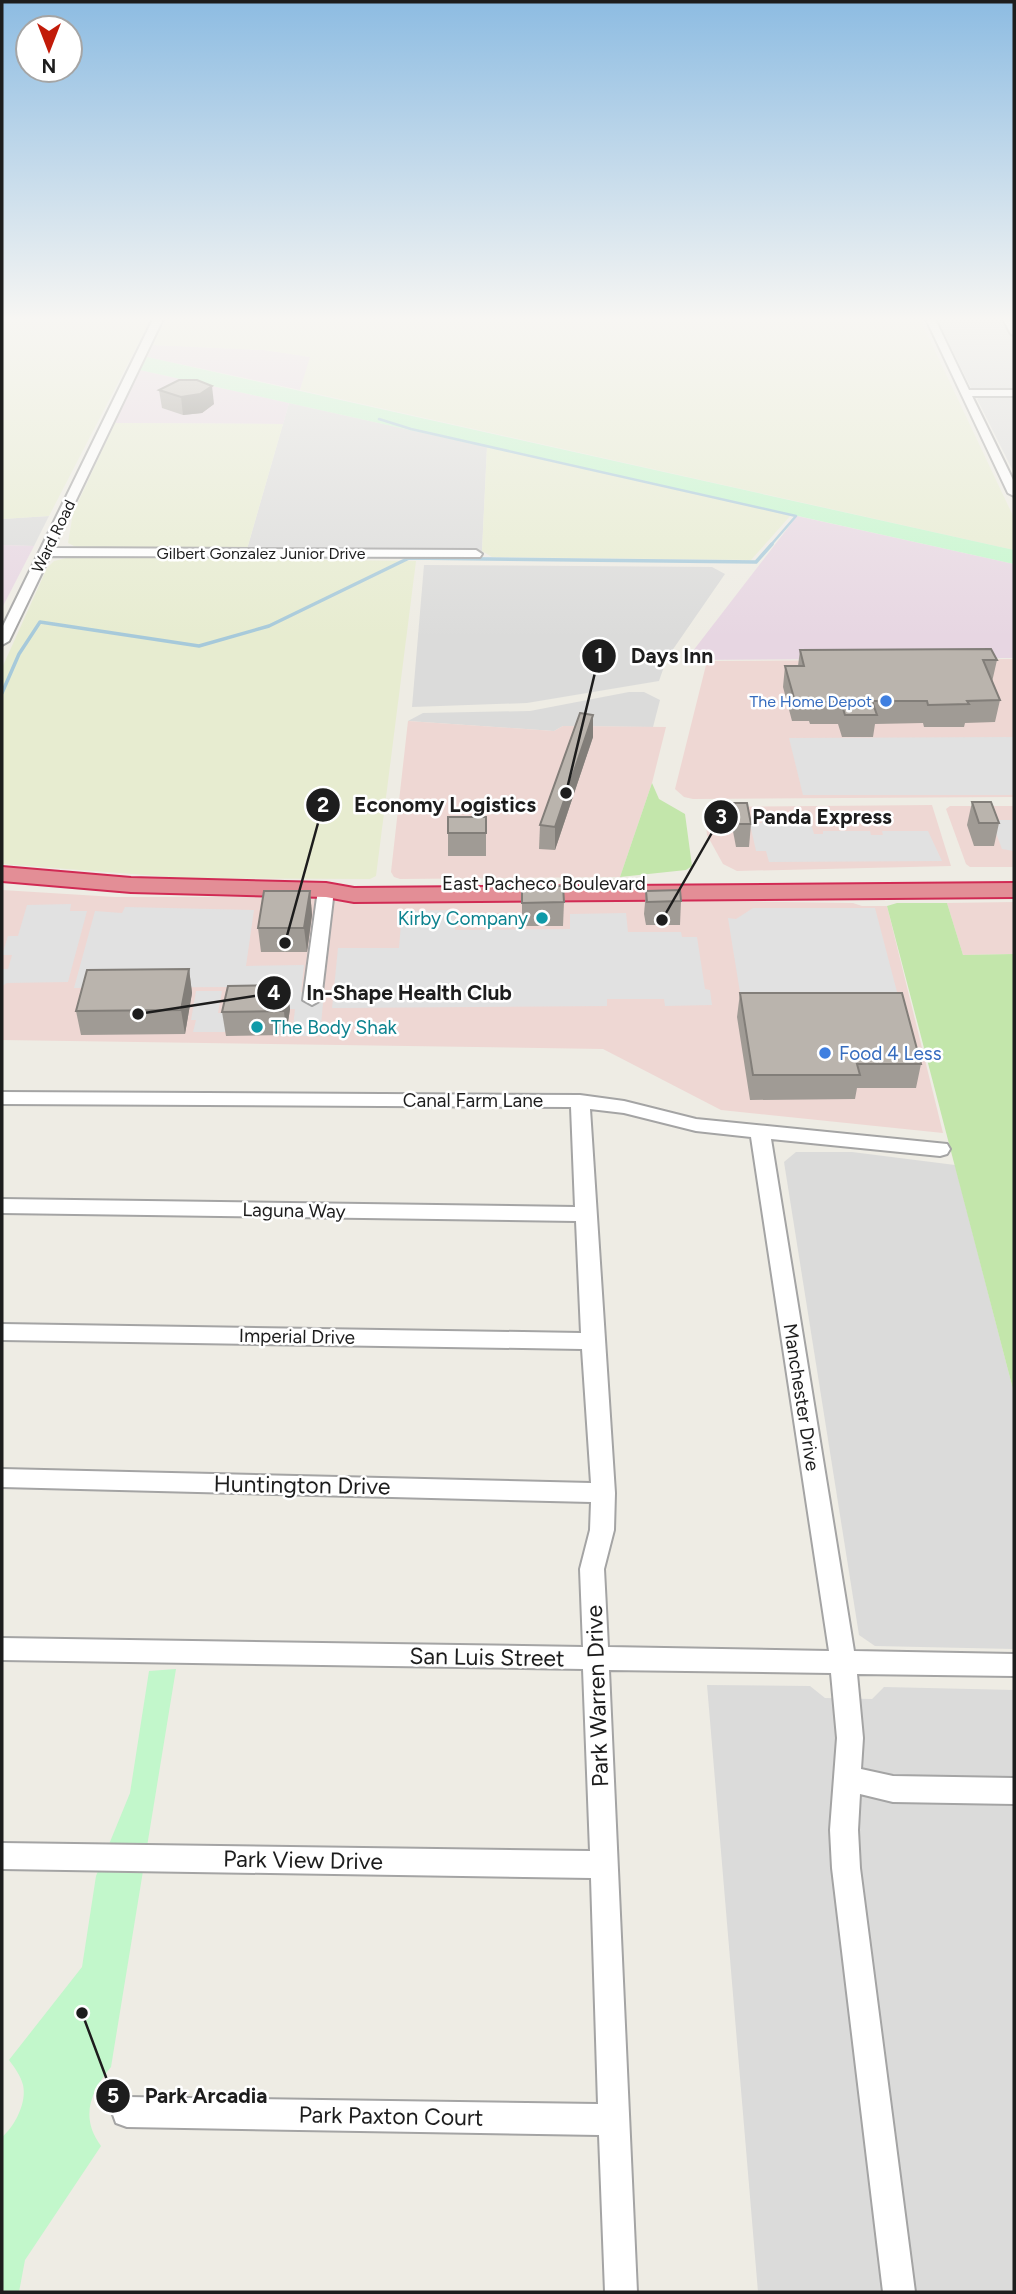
<svg xmlns="http://www.w3.org/2000/svg" width="1016" height="2294" viewBox="0 0 1016 2294" font-family="Figtree,sans-serif">
<style>
.residential{fill:#dbdbda}
.commercial{fill:#eed7d3}
.industrial{fill:#e7d6e2}
.farmland{fill:#e7ecd0}
.grass{fill:#c3e6ab}
.park{fill:#c2f7cb}
.parking{fill:#e1e1e1}
.lines{fill:none;stroke-linecap:round;stroke-linejoin:round}
.stream-far1{stroke:#a6c9da;stroke-width:2.5}
.stream{stroke:#a6c9da;stroke-width:3.5}
.minor-casing{stroke:#a4a4a4;stroke-width:4}
.highway-casing{stroke:#d12b54;stroke-width:4}
.minor{fill:#fff;fill-rule:evenodd}
.highway{fill:#e38e96;fill-rule:evenodd}
.wall{fill:#a09b95}
.shaded-wall{fill:#827e79}
.building{fill:#bab4ad;stroke:#827e79;stroke-width:2}
.shop-dot{fill:#3f7fe0;stroke:#fff;stroke-width:2.5}
.culture-dot{fill:#0f9aa8;stroke:#fff;stroke-width:2.5}
.labels{text-anchor:middle;stroke-width:5;stroke-linejoin:round;paint-order:stroke}
.far-street-label{font-size:16px;fill:#1d1d1d;stroke:#fff}
.far-shop-label{font-size:16px;fill:#366cbe;stroke:#fff;text-anchor:end}
.street-label{font-size:19px;fill:#1d1d1d;stroke:#fff}
.culture-label{font-size:19px;fill:#0d838f;stroke:#fff;text-anchor:end}
.shop-label{font-size:19px;fill:#366cbe;stroke:#fff;text-anchor:start}
.near-street-label{font-size:23px;fill:#1d1d1d;stroke:#fff}
.leader{fill:none;stroke:#1d1d1d;stroke-width:2.5}
.callout-dot{fill:#1d1d1d;stroke:#fff;stroke-width:2.5}
.mark-label{font-size:21px;text-anchor:middle;font-weight:bold;fill:#fff}
.callout-label{font-size:21px;text-anchor:middle;font-weight:bold;fill:#1d1d1d;stroke:#fff;stroke-width:5;stroke-linejoin:round;paint-order:stroke}
</style>
<rect width="100%" height="100%" fill="#eeece4"/>
<g class="residential">
<path d="M936 317H1014V390L971 388Z"/>
<path d="M982 396H1014V473L977 399Z"/>
<path d="M289 403 487 447 482 551 247 549Z"/>
<path d="M49 516 34 546 2 545V519Z"/>
<path d="M424 565 712 567 725 574 667 658 659 681 527 703 412 707Z"/>
<path d="M629 692H644L660 700 653 727 563 726 554 731 408 721 423 713 530 711Z"/>
<path d="M796 1152H852L955 1165 1014 1393V1649L875 1646 859 1635 784 1162Z"/>
<path d="M707 1685 810 1686 825 1698 872 1699 884 1687 1014 1690V2292H758Z"/>
</g>
<g class="commercial">
<path d="M1014 659V797L693 799 684 797 675 789 707 661Z"/>
<path d="M408 721 554 731 563 726 666 727 652 783 620 877 400 879 394 877 391 872Z"/>
<path d="M932 805 951 866 737 871 723 864 707 835 705 812 712 807Z"/>
<path d="M950 806H1014V867H970L966 864 946 809Z"/>
<path d="M2 890 115 897H389L853 903 862 906H887L943 1133 721 1110 603 1049 2 1040Z"/>
<path d="M1014 902V954L963 955 947 903Z"/>
</g>
<g class="industrial">
<path d="M153 345 264 350 311 357 300 390 147 357Z"/>
<path d="M140 370 289 403 283 424 115 423Z"/>
<path d="M797 516 1014 564V658L686 660Z"/>
<path d="M2 545 34 546 2 608Z"/>
</g>
<g class="farmland">
<path d="M2 317H152L49 516 2 519Z"/>
<path d="M167 317H919L1014 518V550L300 390 310 357 264 350 153 345Z"/>
<path d="M115 423 283 424 247 549 78 548 68 543 73 513Z"/>
<path d="M487 447 791 515 751 560 492 557 482 551Z"/>
<path d="M70 557 416 561 376 876 370 879 184 878 2 864V668L47 568 54 561Z"/>
</g>
<g class="grass">
<path d="M652 783 659 799 685 814 692 866 686 870 620 877Z"/>
<path d="M897 903H947L963 955 1014 954V1393L887 906Z"/>
</g>
<g class="park">
<path d="M147 357 1014 550V564L140 370Z"/>
<path d="M176 1669 111 2067C90 2092 80 2118 101 2146L25 2260 19 2292H2V2137C15 2126 27 2102 23 2085 21 2076 14 2067 9 2060L82 1967 96 1876 130 1793 149 1671Z"/>
</g>
<g class="parking">
<path d="M1014 737V795H803L789 738Z"/>
<path d="M760 813H808L814 834H823V831H870L871 835H883L882 831H928L942 861 769 862 766 851H756L750 824 762 823Z"/>
<path d="M991 820H1014V851L1002 849Z"/>
<path d="M71 904 70 911H87L68 982 7 983 2 986V969H8L12 955H2L8 936H18L27 905Z"/>
<path d="M125 907 254 910 246 966 304 965 301 992H324L320 1036H292L295 1009H224L227 987 74 988 95 911 122 913Z"/>
<path d="M753 908H875L902 1011 742 1005 728 918 736 919Z"/>
<path d="M455 910V930L570 929V914L626 913 628 932H681L682 937H697L705 989 710 990 712 1005 665 1006 664 999H607V1006L332 1008 338 948H399L402 911Z"/>
<path d="M196 991H222L218 1013H228L225 1032H193L196 1020H191Z"/>
</g>
<g class="lines">
<path class="stream-far1" d="M379 419 411 429 796 516 770 546"/>
<path class="stream" d="M2 693 19 654 40 622 199 646 269 626 409 558 756 562 772 544"/>
<g class="minor-casing">
<g id="minor">
<path d="M154 317H164L53 548 476 550 482 554 480 557 50 556 9 641 2 645V628Z"/>
<path d="M925 317H934L969 390H1014V396H972L1014 482V496L1008 493Z"/>
<path d="M1002 317H1010L1014 323V335L1011 334Z"/>
<path d="M326 885 334 890 321 1000 312 1005 303 1000 318 890Z"/>
<path d="M2 1092 580 1095 624 1101 696 1119 947 1144 950 1149 947 1154 940 1156 771 1139 854 1651 1014 1654V1676L857 1674 863 1738 861 1769 893 1776 1014 1778V1804L893 1802 860 1794 858 1830 860 1868 915 2292H883L832 1868 830 1830 837 1738 831 1673 609 1670 637 2292H605L599 2135 127 2127 116 2123 112 2112 116 2101 127 2097 598 2104 591 1878 2 1869V1843L590 1851 583 1669 2 1660V1638L583 1647 580 1569 590 1530 591 1502 2 1487V1469L591 1483 582 1349 2 1340V1324L581 1333 576 1221 2 1213V1199L575 1207 571 1107 2 1104ZM590 1109 624 1113 696 1131 751 1137 829 1651 608 1647 604 1569 614 1530 615 1493Z"/>
</g>
</g>
<g class="highway-casing">
<path id="highway" d="M2 867 131 878 326 883 354 888 1014 883V897L354 902 326 897 131 892 2 881Z"/>
</g>
<use href="#minor" class="minor"/>
<use href="#highway" class="highway"/>
</g>
<g class="wall">
<path d="M159 390 214 404 202 413 183 415 162 408Z"/>
<path d="M800 650 997 660 992 682 1000 700 995 722 965 723 964 727H924L923 723 875 724 873 737H842L838 724H810L809 721H792L783 687 785 666H798Z"/>
<path d="M593 715V737L555 850 539 849 540 825Z"/>
<path d="M972 802 999 823 994 846H974L967 825Z"/>
<path d="M734 803 751 824 749 847H736L732 826Z"/>
<path d="M486 817V856H448V833Z"/>
<path d="M522 886 564 902 563 926H522Z"/>
<path d="M310 891 312 915 307 952H261L258 928Z"/>
<path d="M646 891 681 901 680 925H646L644 914Z"/>
<path d="M189 969 192 993 185 1034 81 1035 76 1011Z"/>
<path d="M287 985 290 1009 286 1035 226 1036 222 1012Z"/>
<path d="M740 993 921 1064 916 1088H857L855 1099 750 1100 737 1017Z"/>
</g>
<g class="shaded-wall">
<path d="M212 386 214 404 202 413 183 415 181 397Z"/>
<path d="M593 715V737L555 850V827Z"/>
<path d="M310 891 312 915 307 952 304 928Z"/>
<path d="M189 969 192 993 185 1034 181 1010Z"/>
<path d="M287 985 290 1009 286 1035 284 1011Z"/>
</g>
<g class="building">
<path d="M179 380H197L212 386 200 394 181 397 159 390Z"/>
<path d="M991 649 997 660H983L1000 700 967 701 969 704 928 705 927 701H872L877 715H845L841 702H813L812 698H794L785 666H804L800 650Z"/>
<path d="M580 713 593 715 555 827 540 825Z"/>
<path d="M972 802H991L999 823H979Z"/>
<path d="M734 803H747L751 824H738Z"/>
<rect x="448" y="817" width="38" height="16"/>
<path d="M522 886H563L564 902 522 903Z"/>
<path d="M680 890 681 901 647 902 646 891Z"/>
<path d="M264 891H310L304 928H258Z"/>
<path d="M189 969 181 1010 76 1011 87 970Z"/>
<path d="M287 985 284 1011 222 1012 228 986Z"/>
<path d="M740 993H902L921 1064H857L860 1075H753Z"/>
</g>
<linearGradient id="sky" x2="0" y2="1"><stop stop-color="#8dbce2"/><stop offset="0.5" stop-color="#f7f6f3"/><stop offset="1" stop-color="#f7f6f3" stop-opacity="0"/></linearGradient>
<rect width="1016" height="638" fill="url(#sky)"/>
<g class="shop-dot">
<circle cx="886" cy="701" r="7"/>
<circle cx="825" cy="1053" r="7"/>
</g>
<g class="culture-dot">
<circle cx="542" cy="918" r="7"/>
<circle cx="257" cy="1027" r="7"/>
</g>
<g class="labels">
<g class="far-street-label">
<text transform="translate(53 536) rotate(-64)" y="6">Ward Road</text>
<text x="261" y="559">Gilbert Gonzalez Junior Drive</text>
</g>
<g class="far-shop-label">
<text x="872" y="707">The Home Depot</text>
</g>
<g class="street-label">
<text x="544" y="890">East Pacheco Boulevard</text>
<text x="473" y="1107">Canal Farm Lane</text>
<text transform="translate(294 1210) rotate(1)" y="7">Laguna Way</text>
<text transform="translate(297 1336) rotate(1)" y="7">Imperial Drive</text>
<text transform="translate(802 1397) rotate(81)" y="7">Manchester Drive</text>
</g>
<g class="culture-label">
<text x="528" y="925">Kirby Company</text>
<text x="271" y="1034" text-anchor="start">The Body Shak</text>
</g>
<g class="shop-label">
<text x="839" y="1060">Food 4 Less</text>
</g>
<g class="near-street-label">
<text transform="translate(302 1485) rotate(1)" y="8">Huntington Drive</text>
<text transform="translate(487 1657) rotate(1)" y="8">San Luis Street</text>
<text transform="translate(597 1696) rotate(-92)" y="8">Park Warren Drive</text>
<text transform="translate(303 1860) rotate(1)" y="8">Park View Drive</text>
<text transform="translate(391 2116) rotate(1)" y="8">Park Paxton Court</text>
</g>
</g>
<path class="leader" d="M566 793L599 656M285 943L323 805M662 920L721 817M138 1014L274 993M82 2013L113 2096"/>
<g class="callout-dot">
<circle cx="566" cy="793" r="7"/>
<circle cx="285" cy="943" r="7"/>
<circle cx="662" cy="920" r="7"/>
<circle cx="138" cy="1014" r="7"/>
<circle cx="82" cy="2013" r="7"/>
<circle cx="599" cy="656" r="18"/>
<circle cx="323" cy="805" r="18"/>
<circle cx="721" cy="817" r="18"/>
<circle cx="274" cy="993" r="18"/>
<circle cx="113" cy="2096" r="18"/>
</g>
<g class="mark-label">
<text x="599" y="663">1</text>
<text x="323" y="812">2</text>
<text x="721" y="824">3</text>
<text x="274" y="1000">4</text>
<text x="113" y="2103">5</text>
</g>
<g class="callout-label">
<text x="672" y="663">Days Inn</text>
<text x="445" y="812">Economy Logistics</text>
<text x="822" y="824">Panda Express</text>
<text x="409" y="1000">In-Shape Health Club</text>
<text x="206" y="2103">Park Arcadia</text>
</g>
<rect width="1016" height="2294" fill="none" stroke="#1d1d1d" stroke-width="7"/>
<g transform="translate(49 49) rotate(180)"><circle r="33" fill="#ffffff" stroke="#a5a5a5" stroke-width="2"/>
<path d="M0-5L12 26L0 18L-12 26Z" fill="#c21b09"/>
<text y="-10" font-size="19" font-weight="bold" text-anchor="middle" fill="#1d1d1d">N</text>
</g>
</svg>
